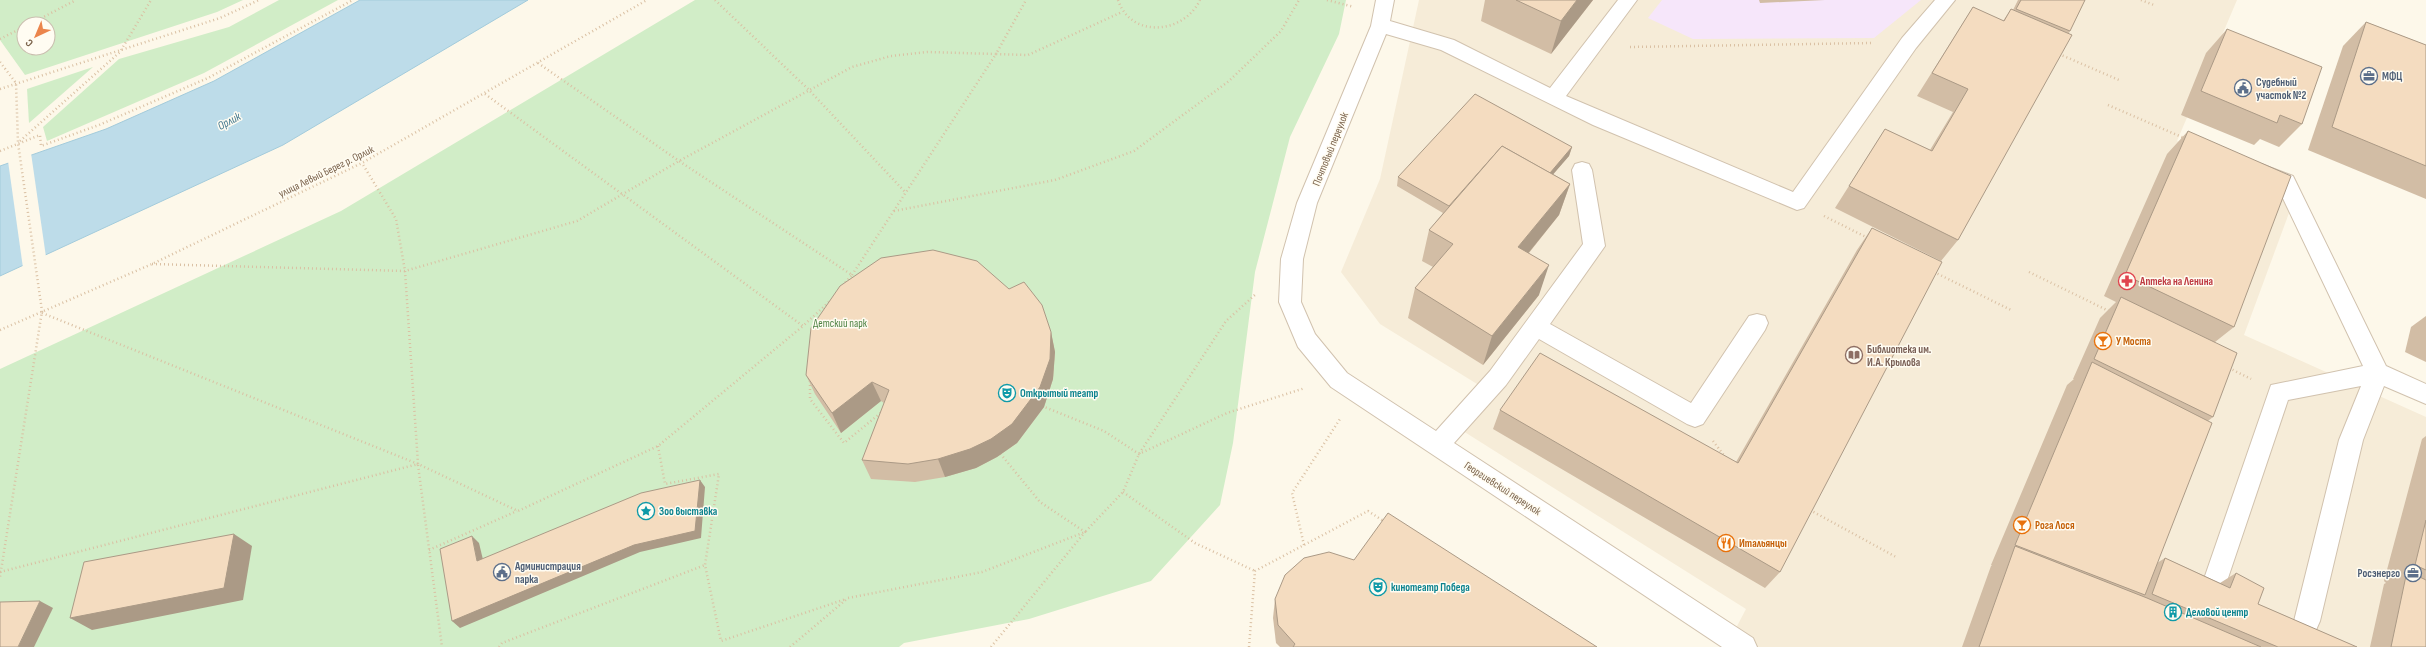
<svg xmlns="http://www.w3.org/2000/svg" width="2426" height="647" viewBox="0 0 2426 647" font-family="'Sofia Sans Condensed',sans-serif">
<style>
.residential{fill:#f6ecd8}
.education{fill:#f6e6fa}
.green{fill:#d1edc7;fill-rule:evenodd}
.water{fill:#bddce9;stroke:#a3cbdb}
.pier{fill:#fdf8ea}
.lines{fill:none;stroke-linecap:round;stroke-linejoin:round}
.minor-casing{stroke:#d1c2ae;stroke-width:2}
.path{stroke:#dac0a3;stroke-width:2.5;stroke-dasharray:1 3;stroke-linecap:butt}
.minor{fill:#fff;fill-rule:evenodd}
.wall{fill:#d2bda5}
.shaded-wall{fill:#ab9a86}
.building{fill:#f4dcc0;stroke:#ab9a86}
.labels{text-anchor:middle;stroke-width:3;stroke-linejoin:round;paint-order:stroke}
.service-label{font-size:11px;font-weight:bold;fill:#4e5e75;stroke:#fffcf2;text-anchor:start}
.street-label{font-size:11px;fill:#7a624b;stroke:#fffcf2}
.health-label{font-size:11px;font-weight:bold;fill:#be3a42;stroke:#fffcf2;text-anchor:start}
.park-label{font-size:11px;fill:#4c8142;stroke:#fffcf2}
.food-label{font-size:11px;font-weight:bold;fill:#c56008;stroke:#fffcf2;text-anchor:start}
.education-label{font-size:11px;font-weight:bold;fill:#785e54;stroke:#fffcf2;text-anchor:start}
.culture-label{font-size:11px;font-weight:bold;fill:#0d838f;stroke:#fffcf2;text-anchor:start}
.water-label{font-size:12px;font-style:italic;fill:#43788e;stroke:#fffcf2}
</style>
<rect width="100%" height="100%" fill="#fdf8ea"/>
<path class="residential" d="M1419 0H2237L2177 141 2296 194 2244 335 2426 417V647H1726L1746 609 1463 431 1490 392 1380 324 1341 272 1380 179Z"/>
<path class="education" d="M1662 0H1921L1874 38 1693 39 1648 18Z"/>
<g class="green">
<path d="M0 0H243L217 12 25 75 0 40ZM24 24H48V48H24Z"/>
<path d="M279 0H338L204 73 47 141 43 127 119 59 229 27Z"/>
<path d="M695 0H1346L1339 34 1290 137 1255 272 1233 443 1220 505 1151 581 1029 619 904 643 899 647H0V369L341 211Z"/>
<path d="M93 67 29 123 27 89Z"/>
</g>
<path class="water" d="M360 0H528L283 145 0 276V166L106 129 214 81Z"/>
<path class="pier" d="M31 153 46 257 23 268 8 161Z"/>
<g class="lines">
<g class="minor-casing">
<g id="minor">
<path d="M1376 0H1394L1390 21 1454 40 1550 88 1618 0H1637L1566 96 1793 192 1902 38 1935 0H1955L1916 48 1804 208 1797 210 1593 125 1441 50 1386 34 1317 203 1303 259 1301 302 1315 334 1347 373 1436 431 1490 371 1583 244 1572 170 1575 164 1582 162 1589 164 1592 170 1605 246 1550 324 1691 403 1749 316 1757 314 1765 316 1768 323 1765 330 1703 424 1695 427 1687 424 1539 339 1506 385 1454 443 1753 638 1757 647H1722L1331 387 1298 347 1279 302 1281 259 1297 203 1371 26Z"/>
<path d="M2261 164 2293 176 2386 366 2426 384V404L2384 386 2363 440 2320 621 2316 630 2307 633 2298 630 2294 621 2339 440 2361 386 2288 400 2226 584 2217 588 2208 584 2205 576 2271 385 2363 366 2278 188 2254 178 2251 172 2254 166Z"/>
</g>
</g>
<g class="path">
<path d="M715 0 809 90 906 193"/>
<path d="M1118 0C1131 39 1184 34 1200 0"/>
<path d="M1327 0 1354 7"/>
<path d="M2141 0 2154 5"/>
<path d="M30 24 76 0"/>
<path d="M0 39 24 27"/>
<path d="M1630 47 1871 43"/>
<path d="M2059 54 2119 80"/>
<path d="M0 62 16 83 18 143 42 311 0 577"/>
<path d="M538 63 679 161 852 275 844 284"/>
<path d="M0 89 220 18 259 0"/>
<path d="M485 94 803 326 831 300"/>
<path d="M2108 105 2184 138"/>
<path d="M20 141 120 52 151 0"/>
<path d="M0 151 40 135 41 146 99 125 208 78 353 0"/>
<path d="M894 211 1055 180 1134 151 1229 81 1281 31 1299 0"/>
<path d="M1824 216 1868 238"/>
<path d="M152 264 405 271 577 221 679 161 852 67 891 56 927 52 996 54 1026 0"/>
<path d="M1934 272 2011 310"/>
<path d="M2029 272 2111 312"/>
<path d="M852 275 996 54 1028 55 1122 12"/>
<path d="M42 313 418 464 518 511 658 446 803 326"/>
<path d="M0 330 152 264 362 163 647 0"/>
<path d="M2229 368 2251 379"/>
<path d="M810 381V399L844 443 883 411"/>
<path d="M1042 406 1104 431 1139 454 1227 413 1305 388"/>
<path d="M1713 441 1726 458"/>
<path d="M658 446 665 484 719 474 705 565 721 641 846 599"/>
<path d="M418 465 442 647"/>
<path d="M1123 492 1195 543 1255 571"/>
<path d="M1810 510 1896 557"/>
<path d="M1304 545 1292 493 1340 419"/>
<path d="M429 550 517 511"/>
<path d="M0 572 418 464 405 271 396 219 362 163"/>
<path d="M499 647 502 643 705 565"/>
<path d="M790 647 848 598 982 572 1085 532 1123 492 1139 454 1226 321 1257 293"/>
<path d="M991 647 1085 532 1040 502 999 452"/>
<path d="M1249 647 1255 571 1368 511 1385 522"/>
</g>
<use href="#minor" class="minor"/>
</g>
<g class="wall">
<path d="M1485 0H1593L1551 54 1481 21Z"/>
<path d="M1759 0H1825L1760 3Z"/>
<path d="M2018 0H2085L2070 31 1958 240 1941 261 1835 208 1885 129 1930 150 1953 112 1917 96 1973 7 2003 21 2011 9 2013 10Z"/>
<path d="M2366 22 2426 45V199L2308 150 2343 46Z"/>
<path d="M2227 29 2302 124 2279 147 2260 139 2254 145 2181 115 2206 53Z"/>
<path d="M2188 131 2234 327 2215 342 2213 417 2208 421 2157 563 2165 558 2220 583 2236 573 2258 604 2357 647H1962L1991 566 1992 565H1991L2067 385 2074 379H2073L2100 318 2116 302 2104 296 2167 154Z"/>
<path d="M1572 147 1569 156 1553 174 1570 184 1559 215 1529 253 1539 295 1483 365 1408 318 1415 288 1433 267 1422 261 1429 230 1443 213 1397 186 1398 177Z"/>
<path d="M1872 228 1780 572 1765 588 1493 429 1500 410 1736 462 1857 250Z"/>
<path d="M2426 316V362L2405 352 2411 327Z"/>
<path d="M1051 332 1055 352 1053 379 1044 407 1017 443 997 457 976 468 945 477 915 482 871 479 862 460 884 403 881 401 841 433 815 394 806 375Z"/>
<path d="M2426 436V647H2370L2384 584 2386 583 2384 581 2422 439Z"/>
<path d="M1275 599 1597 647H1280L1276 643 1273 618Z"/>
</g>
<g class="shaded-wall">
<path d="M1577 0H1593L1551 54 1561 21Z"/>
<path d="M1572 147 1569 156 1531 200 1534 191Z"/>
<path d="M1570 184 1559 215 1509 277 1518 247Z"/>
<path d="M1549 265 1539 295 1483 365 1492 336Z"/>
<path d="M1051 332 1055 352 1053 379 1044 407 1017 443 997 457 976 468 945 477 938 459Z"/>
<path d="M872 382 881 401 841 433 832 413Z"/>
<path d="M700 480 705 487 701 538 640 552 460 628 452 621Z"/>
<path d="M234 534 252 546 243 600 92 630 70 618Z"/>
<path d="M472 536 479 543 485 568 477 561Z"/>
<path d="M40 601 53 608 34 647H18Z"/>
</g>
<g class="building">
<path d="M1516 0H1577L1561 21Z"/>
<path d="M2021 0H2085L2070 31 2016 9Z"/>
<path d="M1973 7 2004 21 2011 9 2072 35 1958 240 1849 186 1885 129 1932 151 1968 89 1932 73Z"/>
<path d="M2366 22 2426 45V166L2332 127Z"/>
<path d="M2227 29 2322 67 2302 124 2280 115 2277 123 2201 91Z"/>
<path d="M1475 94 1572 147 1550 173 1502 146 1449 206 1398 177Z"/>
<path d="M2188 131 2291 176 2234 327 2125 275Z"/>
<path d="M1502 146 1570 184 1518 247 1549 265 1492 336 1415 288 1453 244 1429 230Z"/>
<path d="M1872 228 1942 262 1780 572 1500 410 1540 353 1738 463Z"/>
<path d="M933 250 977 261 1009 289 1024 282 1042 305 1051 332 1050 359 1040 387 1012 424 991 439 970 449 938 459 908 464 862 460 889 390 872 382 832 413 806 375 811 328 840 286 881 258Z"/>
<path d="M2121 297 2237 353 2213 417 2094 359Z"/>
<path d="M2092 362 2212 423 2145 595 2015 545Z"/>
<path d="M700 480 695 531 634 545 452 621 440 549 472 536 477 561 641 493Z"/>
<path d="M1388 513 1597 647H1293L1295 644 1278 625 1275 599 1285 575 1304 558 1329 552 1354 560Z"/>
<path d="M2426 520V570L2415 565Z"/>
<path d="M234 534 224 588 70 618 84 562Z"/>
<path d="M2015 546 2147 598 2261 647H1979Z"/>
<path d="M2165 558 2230 588 2236 573 2264 588 2258 604 2357 647H2278L2152 594Z"/>
<path d="M2407 571 2426 580V647H2391Z"/>
<path d="M40 601 18 647H0V602Z"/>
</g>
<defs>
<g id="office-ring" transform="scale(0.9)"><circle r="9.5" fill="#fffcf2" stroke="#5c6f8a" stroke-width="1.5"/><path d="M-6-3h4V-5.5h4V-3h4V5H-6ZM-1-4.5V-3h2v-1.5ZM-6 0V1H6V0Z" fill="#5c6f8a"/></g>
<g id="civic-ring" transform="scale(0.9)"><circle r="9.5" fill="#fffcf2" stroke="#5c6f8a" stroke-width="1.5"/><path d="M-.6-6.5H3V-4.5H.6V-3L4-1V1h2V6H-6V1h2V-1L-.6-3ZM-1.2 2.5V6h2.4V2.5Z" fill="#5c6f8a"/></g>
<g id="pharmacy-ring" transform="scale(0.9)"><circle r="9.5" fill="#fffcf2" stroke="#e0444e" stroke-width="1.5"/><path d="M-2-6h4v4h4v4h-4v4h-4v-4h-4v-4h4Z" fill="#e0444e"/></g>
<g id="bar-ring" transform="scale(0.9)"><circle r="9.5" fill="#fffcf2" stroke="#e8710a" stroke-width="1.5"/><path d="M-6-5H6L.8 .8V4.5H3.5V6h-7V4.5H-.8V.8Z" fill="#e8710a"/></g>
<g id="library-ring" transform="scale(0.9)"><circle r="9.5" fill="#fffcf2" stroke="#8d6e63" stroke-width="1.5"/><path d="M-6-4Q-3-5.5-.7-3.5V5Q-3 3-6 4ZM6-4Q3-5.5 .7-3.5V5Q3 3 6 4Z" fill="#8d6e63"/></g>
<g id="theatre-ring" transform="scale(0.9)"><circle r="9.5" fill="#fffcf2" stroke="#0f9aa8" stroke-width="1.5"/><path d="M-5-5.5Q0-4 5-5.5V0Q5 5 0 6Q-5 5-5 0ZM-3.3-2.5H-1v1.5H-3.3ZM1-2.5H3.3v1.5H1ZM-2.8 1Q0 5.5 2.8 1Z" fill="#0f9aa8"/></g>
<g id="sight-ring" transform="scale(0.9)"><circle r="9.5" fill="#fffcf2" stroke="#0f9aa8" stroke-width="1.5"/><path d="M0-6L1.8-2.2L6-1.7L2.9 1.2L3.7 5.4L0 3.3L-3.7 5.4L-2.9 1.2L-6-1.7L-1.8-2.2Z" fill="#0f9aa8"/></g>
<g id="restaurant-ring" transform="scale(0.9)"><circle r="9.5" fill="#fffcf2" stroke="#e8710a" stroke-width="1.5"/><path d="M-5-6h1v4h1v-4h1v4h1v-4h1v5L-1.5 .5V6h-2V.5L-5-1ZM5-6V6H3V1.5H1.5Q1.5-4 5-6Z" fill="#e8710a"/></g>
<g id="building-ring" transform="scale(0.9)"><circle r="9.5" fill="#fffcf2" stroke="#0f9aa8" stroke-width="1.5"/><path d="M-4-6H4V6H1V3H-1V6H-4ZM-2.5-4.3h1.7v1.8h-1.7ZM.8-4.3h1.7v1.8H.8ZM-2.5-1h1.7V.8h-1.7ZM.8-1h1.7V.8H.8Z" fill="#0f9aa8"/></g>
</defs>
<g fill-rule="evenodd">
<use href="#office-ring" x="2369" y="76"/>
<use href="#civic-ring" x="2243" y="88"/>
<use href="#pharmacy-ring" x="2127" y="281"/>
<use href="#bar-ring" x="2103" y="341"/>
<use href="#library-ring" x="1854" y="355"/>
<use href="#theatre-ring" x="1007" y="393"/>
<use href="#sight-ring" x="646" y="511"/>
<use href="#bar-ring" x="2022" y="525"/>
<use href="#restaurant-ring" x="1726" y="543"/>
<use href="#civic-ring" x="502" y="572"/>
<use href="#office-ring" x="2413" y="573"/>
<use href="#theatre-ring" x="1378" y="587"/>
<use href="#building-ring" x="2173" y="612"/>
</g>
<g class="labels">
<g class="service-label">
<text x="2382" y="80">МФЦ</text>
<text x="2256" y="86">Судебный<tspan x="2256" dy="13">участок №2</tspan></text>
<text x="515" y="570">Администрация<tspan x="515" dy="13">парка</tspan></text>
<text x="2400" y="577" text-anchor="end">Росэнерго</text>
</g>
<g class="street-label">
<text transform="translate(1330 149) rotate(-68)" y="4">Почтовый переулок</text>
<text transform="translate(326 171) rotate(-26)" y="4">улица Левый Берег р. Орлик</text>
<text transform="translate(1503 488) rotate(33)" y="4">Георгиевский переулок</text>
</g>
<g class="health-label">
<text x="2140" y="285">Аптека на Ленина</text>
</g>
<g class="park-label">
<text x="840" y="327">Детский парк</text>
</g>
<g class="food-label">
<text x="2116" y="345">У Моста</text>
<text x="2035" y="529">Рога Лося</text>
<text x="1739" y="547">Итальянцы</text>
</g>
<g class="education-label">
<text x="1867" y="353">Библиотека им.<tspan x="1867" dy="13">И.А. Крылова</tspan></text>
</g>
<g class="culture-label">
<text x="1020" y="397">Открытый театр</text>
<text x="659" y="515">Зоо выставка</text>
<text x="1391" y="591">кинотеатр Победа</text>
<text x="2186" y="616">Деловой центр</text>
</g>
<g class="water-label">
<text transform="translate(229 121) rotate(-28)" y="4">Орлик</text>
</g>
</g>
<g transform="translate(36 36) rotate(224)"><circle r="19" fill="#fffcf2" stroke="#cabeaf"/>
<path d="M0-3L7 15L0 10L-7 15Z" fill="#eb854c"/>
<text y="-6" font-size="11" font-weight="bold" text-anchor="middle" fill="#7a624b">С</text>
</g>
</svg>
